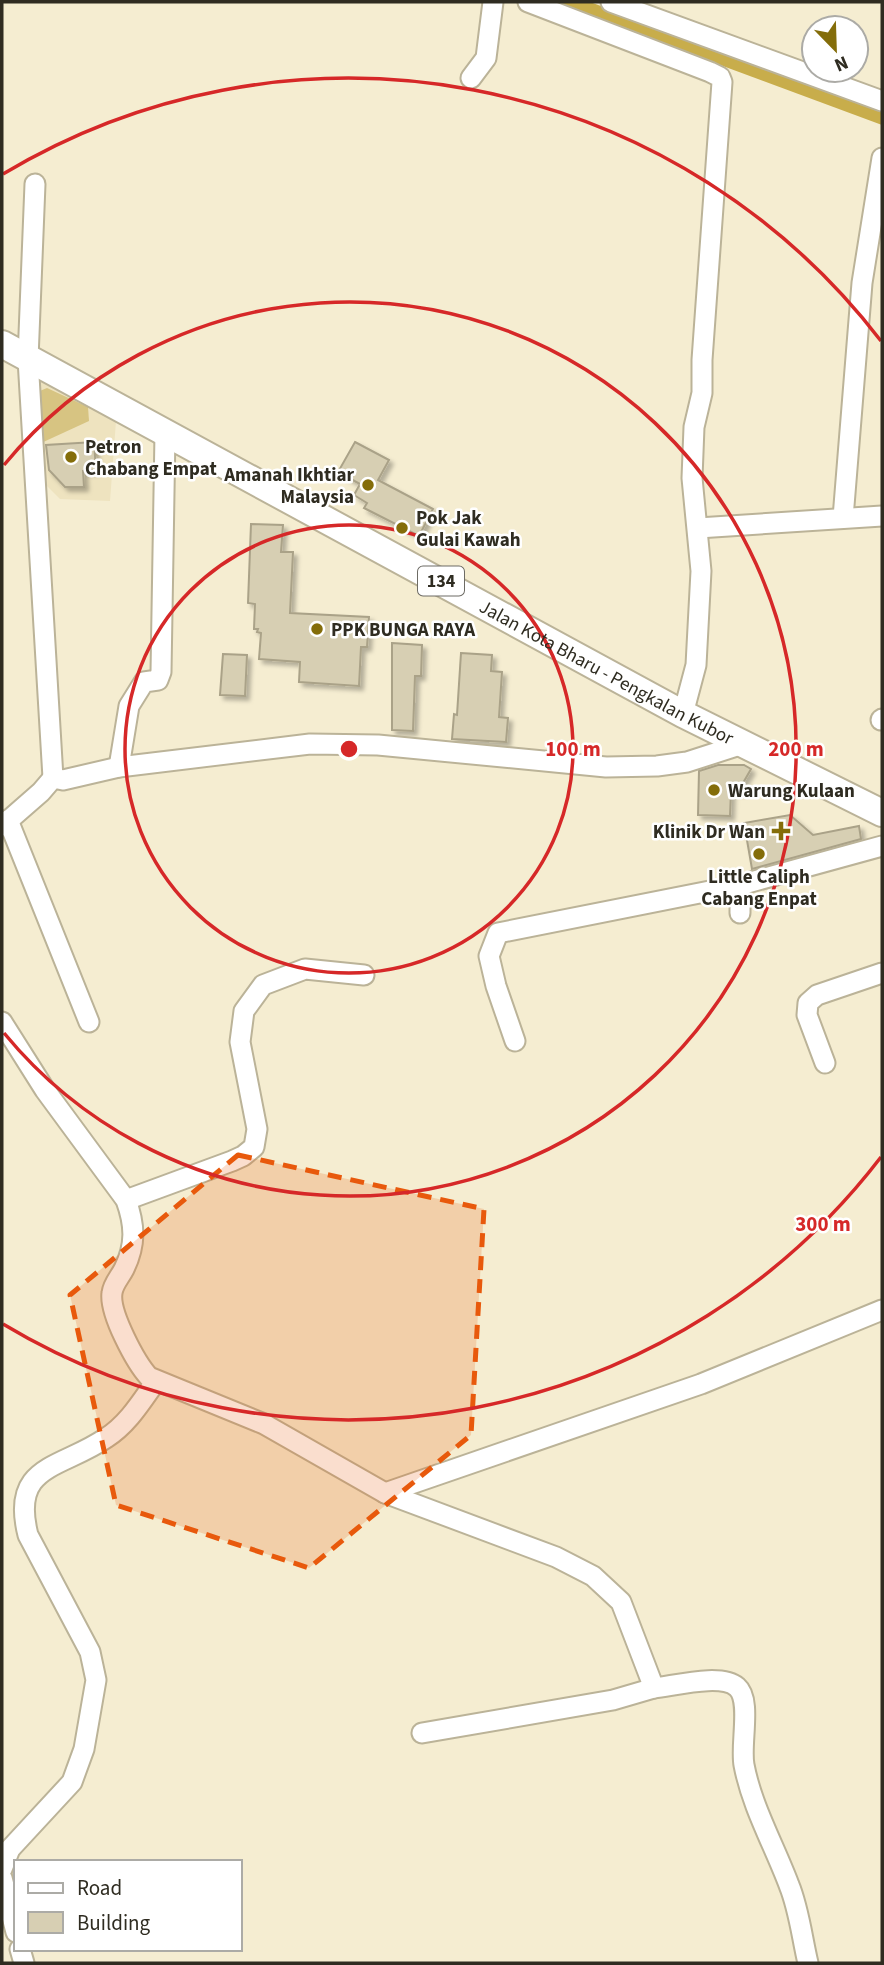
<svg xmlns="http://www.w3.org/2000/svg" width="884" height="1965" viewBox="0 0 884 1965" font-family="'Source Sans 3',sans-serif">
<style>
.built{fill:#eee3bf}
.green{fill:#d7c482}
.water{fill:#c8ad4b}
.building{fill:#d7cfb3;stroke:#aaa288;stroke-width:2;filter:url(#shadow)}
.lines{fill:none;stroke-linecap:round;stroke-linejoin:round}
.minor-casing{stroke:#bbb398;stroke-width:23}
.major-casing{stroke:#bbb398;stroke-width:30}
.minor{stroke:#fff;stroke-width:19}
.major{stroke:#fff;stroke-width:26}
.marked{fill:#e8590c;fill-opacity:0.2;stroke:#e8590c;stroke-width:5;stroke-dasharray:14 9;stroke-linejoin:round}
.ring{fill:none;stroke:#d62828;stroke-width:3.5}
.poi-dot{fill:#846d0a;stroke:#fff;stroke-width:2.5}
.labels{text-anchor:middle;stroke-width:5;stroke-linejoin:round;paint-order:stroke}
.shield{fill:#fff;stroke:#6d6b64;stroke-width:2}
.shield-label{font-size:18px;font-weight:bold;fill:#2f2c21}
.poi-label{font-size:19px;font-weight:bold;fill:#2f2c21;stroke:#fff;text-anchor:start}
.street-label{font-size:19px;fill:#2f2c21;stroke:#fff}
.centre{fill:#d62828;stroke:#fff;stroke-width:3.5}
.ring-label{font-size:21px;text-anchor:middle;font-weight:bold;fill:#d62828;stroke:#fff;stroke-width:5;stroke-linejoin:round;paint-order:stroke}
</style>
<defs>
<filter id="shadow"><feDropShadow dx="4" dy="4" stdDeviation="2" flood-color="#0004"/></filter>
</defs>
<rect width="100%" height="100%" fill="#f5edd1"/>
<path class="built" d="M35 378 116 421 110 501 60 499 40 479Z"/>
<path class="green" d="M47 388 88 407 89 421 39 444 35 393Z"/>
<path class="water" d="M550 2H590L877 108 882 110V125Z"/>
<g class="building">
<path d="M94 442 96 470 83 471 84 487H65L49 470 46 445Z"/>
<path d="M355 442 389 460 378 480 433 509 419 536 364 508 367 503 354 495 360 484 338 472Z"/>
<path d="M251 524 283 525 281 552H293L290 613 369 617 367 647H361L359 686 299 682 300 662 259 659 261 633 257 632 258 629H254L255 604 248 603Z"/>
<path d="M392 643 422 645 421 676H415L413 731 392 730Z"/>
<path d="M461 653 492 655 491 671 502 672 499 717 508 718 506 742 452 739 454 714 457 715Z"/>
<path d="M223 654 247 655 245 696 220 695Z"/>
<path d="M718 765H744L751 769 743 783V791H731L730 816 698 815 699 771Z"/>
<path d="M790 815 813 835 859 826 861 839 752 869 744 823Z"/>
</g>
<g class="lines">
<g class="minor-casing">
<g id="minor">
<path d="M528 2 710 72 720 77 722 82 702 360V393L694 427 692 478 701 571 696 665 683 714"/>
<path d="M611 2 882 101"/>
<path d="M471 78 486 58 493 2"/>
<path d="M35 184 28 359 53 778"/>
<path d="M843 518 862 283 882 158"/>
<path d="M698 528 882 516"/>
<path d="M881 720 882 719"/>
<path d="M119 767 129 706 144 682 158 680 161 672 165 433"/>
<path d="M8 820 89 1022"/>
<path d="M2 826 41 792 53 778 63 780 119 767 310 744 378 745 606 767 657 766 687 762 746 743"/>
<path d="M740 913V885"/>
<path d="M2 1022 45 1090 126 1200C135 1225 136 1245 124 1269 120 1277 113 1284 112 1293 109 1313 136 1363 149 1377L264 1424 385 1493 556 1557 593 1576 621 1602 654 1688C674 1686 721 1673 737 1687 752 1700 740 1744 744 1765 752 1807 774 1845 789 1885 799 1909 802 1938 808 1963"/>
<path d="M515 1041 496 986 489 956 498 933 740 885 882 846"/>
<path d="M825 1063 807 1015 808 1003 817 995 882 973"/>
<path d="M126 1200 232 1161 243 1156 254 1147 257 1129 240 1042 244 1011 263 985 305 969 364 975"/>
<path d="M385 1493 701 1384 882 1310"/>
<path d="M422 1733 613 1700 654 1688"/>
<path d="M2 1869 10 1849 72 1782 84 1749 96 1680 90 1652 28 1535C10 1464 61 1469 106 1438 128 1424 141 1402 156 1381"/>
<path d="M2 1878 16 1932"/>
<path d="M20 1949 24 1963"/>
</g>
</g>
<g class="major-casing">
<g id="major">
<path id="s1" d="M2 344 683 714 882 813"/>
</g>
</g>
<use href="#minor" class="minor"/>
<use href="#major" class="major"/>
</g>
<path class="marked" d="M238 1155 484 1209 471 1435 309 1568 116 1505 70 1295Z"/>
<g class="ring">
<circle cx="349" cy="749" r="224"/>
<path d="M4 465A447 447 0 1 1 4 1033"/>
<path d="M881 1157A671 671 0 0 1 3 1324M3 174A671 671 0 0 1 881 341"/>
</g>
<g class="poi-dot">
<circle cx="71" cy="457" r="7"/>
<circle cx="368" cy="485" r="7"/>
<circle cx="402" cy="528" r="7"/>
<circle cx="317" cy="629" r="7"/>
<circle cx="714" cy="790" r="7"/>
<path d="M777.5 820.5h7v7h7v7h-7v7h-7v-7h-7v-7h7z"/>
<circle cx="759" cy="854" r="7"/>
</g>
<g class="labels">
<rect class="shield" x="418" y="566.5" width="46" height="29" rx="5"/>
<g class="shield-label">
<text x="441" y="587">134</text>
</g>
<g class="poi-label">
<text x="85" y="453">Petron<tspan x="85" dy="22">Chabang Empat</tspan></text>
<text x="354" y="481" text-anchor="end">Amanah Ikhtiar<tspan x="354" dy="22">Malaysia</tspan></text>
<text x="416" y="524">Pok Jak<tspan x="416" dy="22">Gulai Kawah</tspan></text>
<text x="331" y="636">PPK BUNGA RAYA</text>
<text x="728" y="797">Warung Kulaan</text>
<text x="765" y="838" text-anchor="end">Klinik Dr Wan</text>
<text x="759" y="883" text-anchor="middle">Little Caliph<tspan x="759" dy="22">Cabang Enpat</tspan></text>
</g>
<g class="street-label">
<text dy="7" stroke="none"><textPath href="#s1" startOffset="688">Jalan Kota Bharu - Pengkalan Kubor</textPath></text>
</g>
</g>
<circle cx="349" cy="749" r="10" class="centre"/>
<g class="ring-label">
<text x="573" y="756">100 m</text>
<text x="796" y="756">200 m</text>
<text x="823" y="1231">300 m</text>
</g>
<rect width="884" height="1965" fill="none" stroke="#2f2c21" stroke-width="7"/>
<rect x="14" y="1860" width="228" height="91" fill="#ffffff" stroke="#acaba6" stroke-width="2"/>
<rect x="28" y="1883" width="35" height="10" fill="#ffffff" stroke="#acaba6" stroke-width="2"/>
<text x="77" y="1895" font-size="21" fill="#2f2c21">Road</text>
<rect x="28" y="1912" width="35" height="21" fill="#d7cfb3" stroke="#acaba6" stroke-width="2"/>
<text x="77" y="1930" font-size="21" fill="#2f2c21">Building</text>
<g transform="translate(835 49) rotate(157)"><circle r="33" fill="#ffffff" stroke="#acaba6" stroke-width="2"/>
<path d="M0-5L12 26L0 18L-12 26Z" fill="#846d0a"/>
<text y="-10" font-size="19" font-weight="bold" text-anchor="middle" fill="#2f2c21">N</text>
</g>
</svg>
